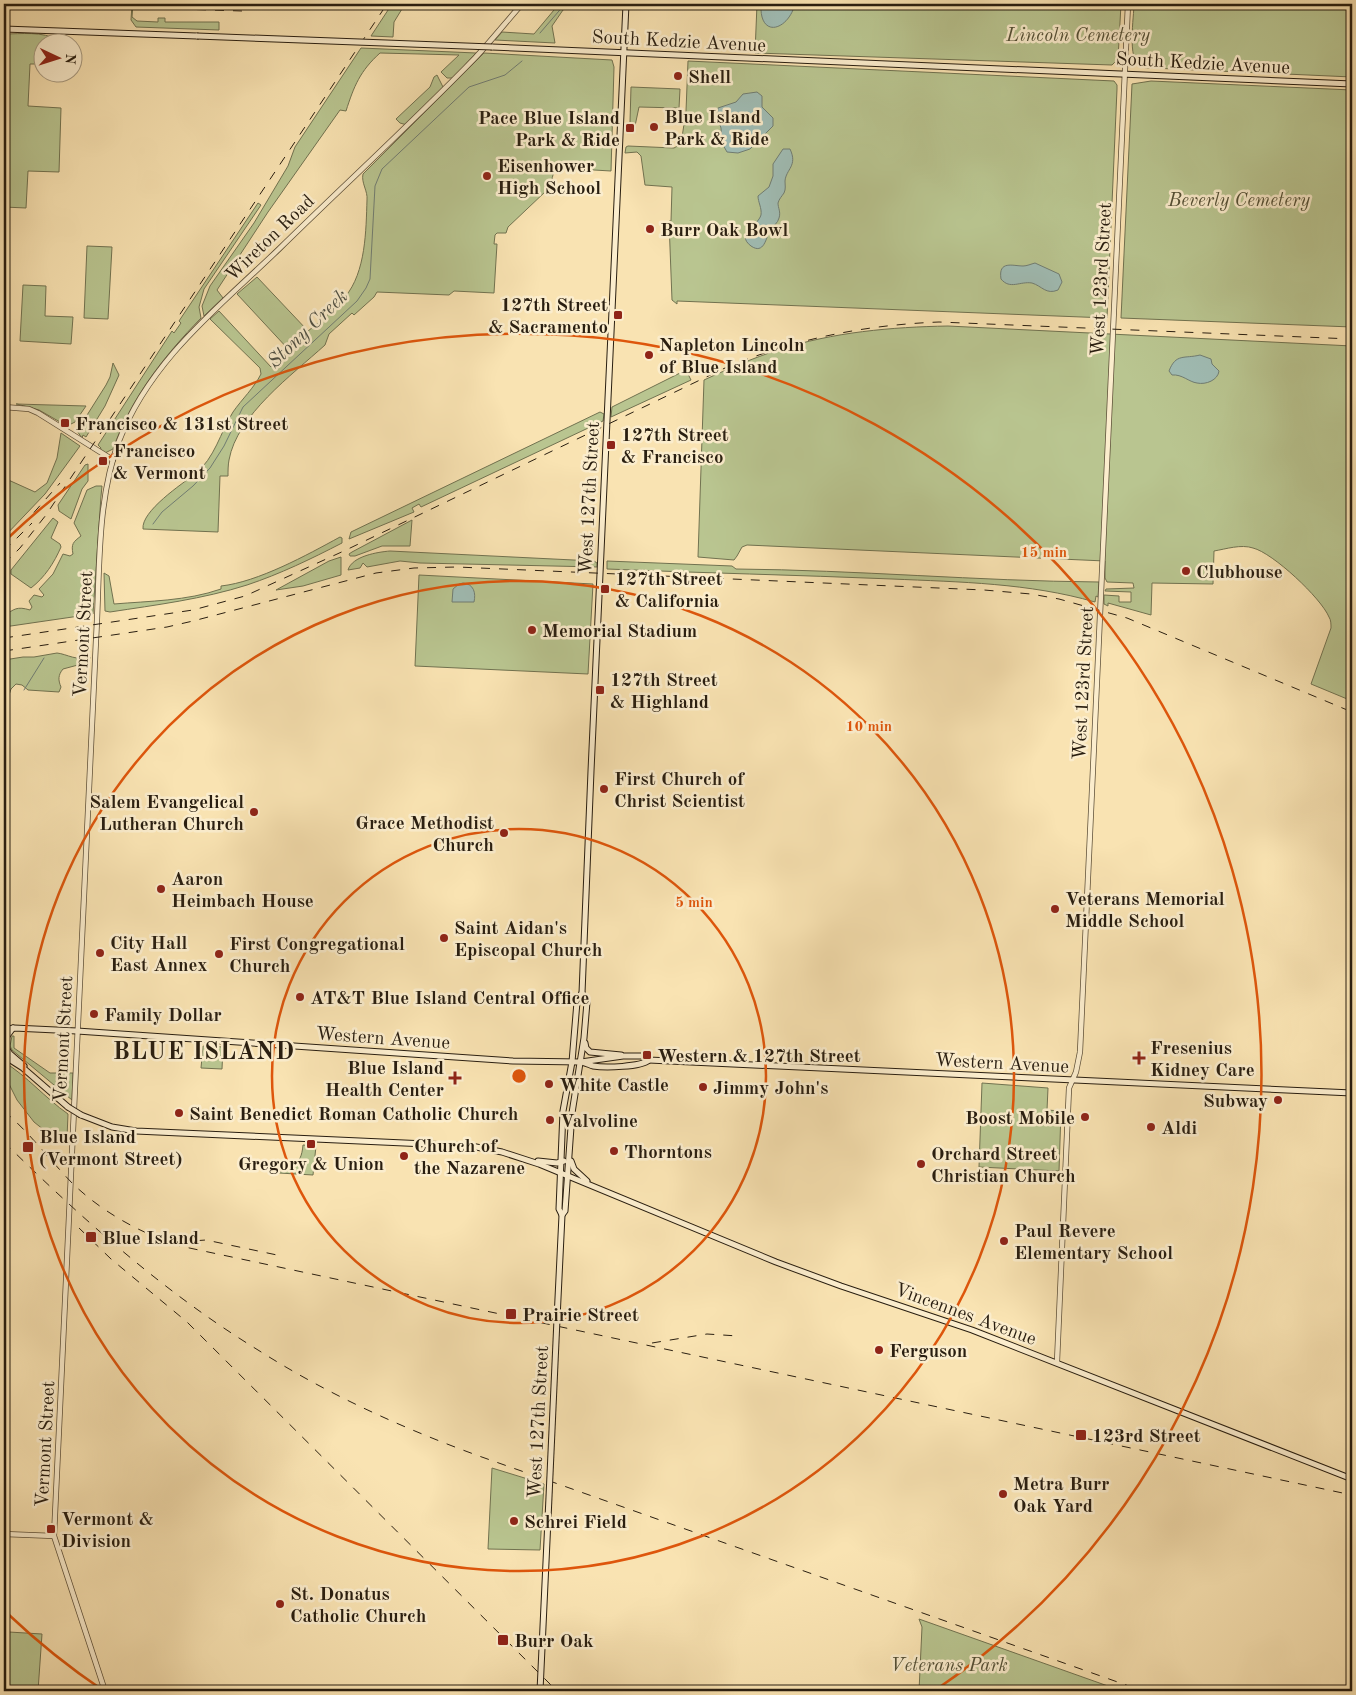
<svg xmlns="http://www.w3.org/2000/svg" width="1356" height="1695" viewBox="0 0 1356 1695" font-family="'Old Standard TT',serif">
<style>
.green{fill:#b9c590;stroke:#717250}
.water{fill:#a0bdb5;stroke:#707d73}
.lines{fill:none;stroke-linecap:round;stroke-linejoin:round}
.stream{stroke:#707d73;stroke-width:1}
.tertiary-casing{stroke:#5d4f38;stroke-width:6}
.secondary-casing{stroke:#291e10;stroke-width:7}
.tertiary{stroke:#fbedcd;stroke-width:4.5}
.secondary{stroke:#fbedcd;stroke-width:5}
.rail{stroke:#291e10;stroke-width:1;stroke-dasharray:9 9;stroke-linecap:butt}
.secondary-bridge-casing{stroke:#291e10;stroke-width:7;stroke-linecap:butt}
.secondary-bridge{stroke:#fbedcd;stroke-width:5}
.ring{fill:none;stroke:#de560c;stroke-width:2.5}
.poi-dot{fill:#8f2418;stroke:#fbedcd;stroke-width:2}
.labels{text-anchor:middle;stroke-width:5;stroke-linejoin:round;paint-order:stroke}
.park-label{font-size:19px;font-style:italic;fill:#545036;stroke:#fbedcd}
.street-label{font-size:19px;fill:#291e10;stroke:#fbedcd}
.poi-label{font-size:19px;font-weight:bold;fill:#291e10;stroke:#fbedcd;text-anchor:start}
.water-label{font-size:20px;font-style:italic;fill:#4d4e42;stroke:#fbedcd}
.district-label{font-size:24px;font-weight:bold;letter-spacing:1px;fill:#291e10;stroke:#fbedcd}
.centre{fill:#de560c;stroke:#fbedcd;stroke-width:2.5}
.ring-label{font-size:15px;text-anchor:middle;font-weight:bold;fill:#de560c;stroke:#fbedcd;stroke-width:5;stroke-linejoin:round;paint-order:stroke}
</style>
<rect width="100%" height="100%" fill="#f9e3b2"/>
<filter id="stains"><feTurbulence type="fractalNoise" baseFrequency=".004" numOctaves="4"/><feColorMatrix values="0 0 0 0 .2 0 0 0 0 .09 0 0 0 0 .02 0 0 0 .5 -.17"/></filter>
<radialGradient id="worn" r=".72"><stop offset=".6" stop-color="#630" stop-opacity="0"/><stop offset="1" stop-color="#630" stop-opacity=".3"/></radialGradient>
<g class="green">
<path d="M132 4H133L132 17 137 21 158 22V18H165V22H219V30L136 27 131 20Z"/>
<path d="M392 4H405L394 22 393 37 371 36Z"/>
<path d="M559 4H571L563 10 552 26 555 43 495 40 502 32 534 34Z"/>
<path d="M757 4H1121L1118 59 1112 65 755 53Z"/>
<path d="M1134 4H1352V77L1152 68C1148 68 1143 68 1140 66 1127 60 1134 16 1134 4Z"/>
<path d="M4 34C20 34 44 31 57 40L58 42H42V64H30L28 106 61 108 59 172 28 171 26 208 4 207Z"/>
<path d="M361 48 476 53 453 78H447L441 72 459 55 380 53C360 71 354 86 346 111L340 110 268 212 217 290 223 298 204 316 202 306 210 286 254 223 288 166 295 147Z"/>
<path d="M484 53 612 60 614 67 611 171 560 168C550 172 552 182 552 191H546L508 227 506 233H497L495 235 494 244H497L494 293 454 291 449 295 377 292 374 297 354 315 352 313 329 334 325 345C292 375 237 415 229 460 228 465 228 471 228 476H220L218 532 143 529C141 511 182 484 195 474 215 458 220 433 233 412 242 399 254 388 261 374L260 368 210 319 219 311 271 367 289 350 237 294 257 277 308 331C321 321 335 309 345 297 366 272 366 230 367 200 368 191 361 183 363 174Z"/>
<path d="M688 61 1114 81 1117 85V89L1107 318 677 301V304L672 300 669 221H671L672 187 645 185 641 156 637 152 625 153 626 147 628 146 674 148 681 144 686 111Z"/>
<path d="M437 75 443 87 407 125 400 123 396 119 430 87 434 77Z"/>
<path d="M1151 81 1352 90V327L1121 318 1132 84Z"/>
<path d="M631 87 680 89 679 108 639 107 635 126H631L630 122Z"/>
<path d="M258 203 261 205 204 289 199 307 201 318C164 356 131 398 113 449L105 453 100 450 101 448 98 445 172 331 174 333 181 323 179 321Z"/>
<path d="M87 246 112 247 108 319 84 318Z"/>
<path d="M23 285 46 286 45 316 73 317 71 344 20 341Z"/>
<path d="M948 326 1352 346V701L1311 684 1331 628C1331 624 1331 620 1329 617 1321 598 1273 553 1253 548 1241 544 1226 549 1214 551L1213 584 1152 583 1151 615 1108 603V606L1104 604V595L1119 596V602H1131V592L1105 591 1106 589 1134 588 1133 583 1107 582 1105 578V561L747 545 742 547 737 556 734 560 698 557 704 380C728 369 753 358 778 350 833 332 892 327 948 326Z"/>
<path d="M113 363 119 375 105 406 86 437 83 435 82 438 77 431 106 385 110 377Z"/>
<path d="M686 370 691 380 611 417 612 407Z"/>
<path d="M17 404H16L86 406 75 422 67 426 39 410Z"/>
<path d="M600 412 604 414 603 421 421 507 419 504 412 508 414 512 349 539 351 532Z"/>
<path d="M61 433 80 446 45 494 4 537V478L35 492 47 483 57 458Z"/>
<path d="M88 464V481L82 489 71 519 59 511 58 505 85 465Z"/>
<path d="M96 486H102L101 496 93 614 4 627V616C14 609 17 606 30 610L32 607 29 601 34 595 42 597 44 595 39 589 53 574 63 554 70 556 73 554C71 544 73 542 81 536L74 523 87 490Z"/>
<path d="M53 518 58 522 51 538 60 544 61 547C54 563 45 577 31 588L11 574V570Z"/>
<path d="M412 520 410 546H382L355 556H350L349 554 352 552Z"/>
<path d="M340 537 342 538V543C311 559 280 574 247 585 203 599 156 605 110 612L105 611 104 573 109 576 114 604C149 601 187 601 221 589V586C258 582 307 555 340 537Z"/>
<path d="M390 551 594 561 597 563V567L420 563 400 561 367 567 363 563 360 568 348 570C352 556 378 552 390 551Z"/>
<path d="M341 557V575L303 586 276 590 329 561Z"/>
<path d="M607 561 732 566 736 569C857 570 977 581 1099 582L1098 597 1096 596 1095 602C1029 583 960 582 892 579 797 575 702 573 607 569Z"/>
<path d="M419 575 593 584 588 674 415 666Z"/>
<path d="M57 653C67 654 78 662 88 656L90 657 89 662 63 669C58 675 58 680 61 687L59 692 28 690 22 685 16 684 11 689 4 710V660L23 657H34Z"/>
<path d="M12 1036H14V1048L50 1073H73L72 1100 12 1050 10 1046Z"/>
<path d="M203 1046 223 1047 222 1069 201 1068Z"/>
<path d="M4 1062C27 1076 45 1098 68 1114L67 1138 63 1139V1135L49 1134 34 1122 17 1100 4 1074Z"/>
<path d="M982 1083 1048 1088 1047 1110 1061 1111 1059 1171 979 1167Z"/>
<path d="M303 1145 316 1146 313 1175 279 1173C292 1162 301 1168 303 1145Z"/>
<path d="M492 1468 544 1484 540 1550 488 1549Z"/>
<path d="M919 1619 1122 1691H919L922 1627Z"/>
<path d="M4 1629 9 1632 42 1634 38 1691H4Z"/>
</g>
<g class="water">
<path d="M761 4H795C788 31 759 39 761 4Z"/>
<path d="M757 92 762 96V107L773 118V126L750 149 738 153 727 152 722 143 721 128 717 116 718 108 736 102 743 94Z"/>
<path d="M790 149C798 166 786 169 785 181 785 185 786 189 784 193 782 196 779 199 778 203 778 208 781 212 779 218 778 223 773 226 770 230 766 238 764 255 751 246 735 234 758 226 761 215 762 208 758 202 758 196L769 187 773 176V164L783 149Z"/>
<path d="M1035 263 1059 274 1062 282 1058 290C1046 295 1042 286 1032 283 1020 281 1010 290 1001 279 998 260 1013 266 1023 266 1027 266 1031 264 1035 263Z"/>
<path d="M1200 355 1211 359 1212 364 1219 371C1218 380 1206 385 1197 383 1189 382 1182 374 1172 375L1169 371C1176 353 1184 359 1200 355Z"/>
<path d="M463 583C474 584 476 593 474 602H452L453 589 459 584Z"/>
</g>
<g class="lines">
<g class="stream">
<path d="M540 33 565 4"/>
<path d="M153 524 162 512 193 486 210 468 224 446 243 407 357 301 366 288 370 279 375 186 382 169 469 87 505 75 522 61"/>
<path d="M24 690 44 658"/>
<path d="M4 714 8 710"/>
</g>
<g class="tertiary-casing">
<g id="tertiary">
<path d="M4 407 29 409 38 413 113 460"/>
<path d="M1057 1362 1069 1088 1076 1072 1080 1052 1128 4"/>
<path d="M4 1534 54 1536"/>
<path d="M105 1691 54 1536 96 640C100 575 96 502 119 441 150 360 219 307 279 249 344 185 411 124 475 58 491 41 506 22 522 4"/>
</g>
</g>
<g class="secondary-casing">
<g id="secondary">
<path d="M4 29 197 36"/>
<path d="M492 47 1352 84"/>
<path d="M13 1028 7 1036 5 1046 10 1054 24 1066"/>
<path d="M4 1030 14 1028 77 1031 513 1061 581 1062 623 1056H645L649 1060 1352 1093"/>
<path d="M585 1043 586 1048 590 1052 621 1055"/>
<path d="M4 1056 23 1068 68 1107"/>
<path d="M582 1062C586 1063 590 1065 593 1066 605 1068 641 1067 649 1060"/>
<path d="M81 1115 112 1127 136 1131 471 1146 502 1152 539 1164 776 1262 841 1286 972 1330 1352 1479"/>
<path d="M538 1161 557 1163 564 1161"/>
<path d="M571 1161 574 1169 587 1181"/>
<path d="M562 1215 559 1209 563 1111 572 1062 577 1002 582 993 591 771 626 4"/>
<path d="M557 1319 562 1215 565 1211 572 1113 584 1038 587 1002 582 993"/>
<path d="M540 1691 548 1519"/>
</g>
</g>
<use href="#tertiary" class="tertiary"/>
<use href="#secondary" class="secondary"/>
<g class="rail">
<path d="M179 9 242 11 276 4"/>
<path d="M22 526 60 483"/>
<path d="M4 551 32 523"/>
<path d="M4 564 20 548 46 515 387 4"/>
<path d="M4 638 193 610 245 596 346 550 725 368C794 339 864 325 939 322L1352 339"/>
<path d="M4 651 167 627 193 621 376 573 414 568 457 567 984 590 1031 594 1059 599 1127 618 1352 712"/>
<path d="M4 1111C29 1132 49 1159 72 1183 102 1212 140 1233 180 1246L1352 1495"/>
<path d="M4 1142C82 1219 165 1293 258 1350 327 1394 402 1428 479 1456L1143 1691"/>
<path d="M79 1228 111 1259 187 1322 557 1691"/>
<path d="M178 1242 206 1240 277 1255"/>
<path d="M652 1343 707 1334 738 1336"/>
</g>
<g class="secondary-bridge-casing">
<g id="secondary-bridge">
<path d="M197 36 492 47"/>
<path d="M68 1107 81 1115"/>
<path d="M548 1519 557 1319"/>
</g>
</g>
<use href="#secondary-bridge" class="secondary-bridge"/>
</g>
<g class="ring">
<circle cx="519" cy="1076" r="247"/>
<circle cx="519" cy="1076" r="495"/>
<path d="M104 1691A742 742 0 0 1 8 1614M8 538A742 742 0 1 1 934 1691"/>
</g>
<g class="poi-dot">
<circle cx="678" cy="76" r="5"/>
<circle cx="654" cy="127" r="5"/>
<rect x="625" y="123" width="10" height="10" rx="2.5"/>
<circle cx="487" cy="176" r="5"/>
<circle cx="650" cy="229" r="5"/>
<rect x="613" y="310" width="10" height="10" rx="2.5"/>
<circle cx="649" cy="355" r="5"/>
<rect x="60" y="418" width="10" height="10" rx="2.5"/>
<rect x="606" y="440" width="10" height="10" rx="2.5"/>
<rect x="98" y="456" width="10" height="10" rx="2.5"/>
<circle cx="1186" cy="571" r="5"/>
<rect x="600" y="584" width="10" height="10" rx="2.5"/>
<circle cx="532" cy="630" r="5"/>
<rect x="595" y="685" width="10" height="10" rx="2.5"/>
<circle cx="604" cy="789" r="5"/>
<circle cx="254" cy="812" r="5"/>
<circle cx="504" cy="833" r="5"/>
<circle cx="161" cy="889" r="5"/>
<circle cx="1055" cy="909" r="5"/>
<circle cx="444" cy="938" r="5"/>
<circle cx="100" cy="953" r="5"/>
<circle cx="219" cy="954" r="5"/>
<circle cx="300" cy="997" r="5"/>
<circle cx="94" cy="1014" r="5"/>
<rect x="642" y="1050" width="10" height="10" rx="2.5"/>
<path d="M1136.5 1050.5h5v5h5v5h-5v5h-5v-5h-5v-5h5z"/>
<path d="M452.5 1070.5h5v5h5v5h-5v5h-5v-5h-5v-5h5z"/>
<circle cx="549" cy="1084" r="5"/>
<circle cx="703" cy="1087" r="5"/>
<circle cx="1278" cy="1100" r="5"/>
<circle cx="179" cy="1113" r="5"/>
<circle cx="1085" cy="1117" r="5"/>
<circle cx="550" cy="1120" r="5"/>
<circle cx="1151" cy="1127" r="5"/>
<rect x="306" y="1139" width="10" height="10" rx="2.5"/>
<rect x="22" y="1141" width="12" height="12" rx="2.5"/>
<circle cx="614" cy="1151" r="5"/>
<circle cx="404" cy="1156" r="5"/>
<circle cx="921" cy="1164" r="5"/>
<rect x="85" y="1231" width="12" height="12" rx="2.5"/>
<circle cx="1004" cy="1241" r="5"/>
<rect x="505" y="1308" width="12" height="12" rx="2.5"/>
<circle cx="879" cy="1350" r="5"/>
<rect x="1075" y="1429" width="12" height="12" rx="2.5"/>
<circle cx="1003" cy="1494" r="5"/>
<circle cx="514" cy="1521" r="5"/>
<rect x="46" y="1524" width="10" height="10" rx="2.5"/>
<circle cx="280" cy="1604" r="5"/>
<rect x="497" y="1634" width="12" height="12" rx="2.5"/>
</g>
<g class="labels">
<g class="park-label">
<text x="1078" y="41">Lincoln Cemetery</text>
<text x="1239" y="206">Beverly Cemetery</text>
<text x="949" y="1671">Veterans Park</text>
</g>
<g class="street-label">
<text transform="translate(679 40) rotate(3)" y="7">South Kedzie Avenue</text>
<text transform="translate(1203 62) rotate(3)" y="7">South Kedzie Avenue</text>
<text transform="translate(269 237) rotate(-44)" y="7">Wireton Road</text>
<text transform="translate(1100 279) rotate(-87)" y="7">West 123rd Street</text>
<text transform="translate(588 498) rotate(-87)" y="7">West 127th Street</text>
<text transform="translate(82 634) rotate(-87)" y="7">Vermont Street</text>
<text transform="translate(1082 683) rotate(-87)" y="7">West 123rd Street</text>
<text transform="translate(383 1037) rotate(4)" y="7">Western Avenue</text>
<text transform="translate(62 1039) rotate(-87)" y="7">Vermont Street</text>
<text transform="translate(1002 1062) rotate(3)" y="7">Western Avenue</text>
<text transform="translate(966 1313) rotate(20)" y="7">Vincennes Avenue</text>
<text transform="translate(537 1422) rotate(-87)" y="7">West 127th Street</text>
<text transform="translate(44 1444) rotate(-87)" y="7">Vermont Street</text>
</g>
<g class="poi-label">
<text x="688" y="83">Shell</text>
<text x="664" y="123">Blue Island<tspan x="664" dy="22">Park &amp; Ride</tspan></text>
<text x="620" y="124" text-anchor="end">Pace Blue Island<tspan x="620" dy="22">Park &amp; Ride</tspan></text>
<text x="497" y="172">Eisenhower<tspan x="497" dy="22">High School</tspan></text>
<text x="660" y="236">Burr Oak Bowl</text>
<text x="608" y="311" text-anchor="end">127th Street<tspan x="608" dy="22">&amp; Sacramento</tspan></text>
<text x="659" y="351">Napleton Lincoln<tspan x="659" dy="22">of Blue Island</tspan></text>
<text x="75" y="430">Francisco &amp; 131st Street</text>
<text x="621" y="441">127th Street<tspan x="621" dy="22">&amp; Francisco</tspan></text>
<text x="113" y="457">Francisco<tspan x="113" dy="22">&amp; Vermont</tspan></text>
<text x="1196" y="578">Clubhouse</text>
<text x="615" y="585">127th Street<tspan x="615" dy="22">&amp; California</tspan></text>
<text x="542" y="637">Memorial Stadium</text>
<text x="610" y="686">127th Street<tspan x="610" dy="22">&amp; Highland</tspan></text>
<text x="614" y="785">First Church of<tspan x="614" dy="22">Christ Scientist</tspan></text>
<text x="244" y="808" text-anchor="end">Salem Evangelical<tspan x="244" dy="22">Lutheran Church</tspan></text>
<text x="494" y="829" text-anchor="end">Grace Methodist<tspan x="494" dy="22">Church</tspan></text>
<text x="171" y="885">Aaron<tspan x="171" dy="22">Heimbach House</tspan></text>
<text x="1065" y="905">Veterans Memorial<tspan x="1065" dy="22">Middle School</tspan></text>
<text x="454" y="934">Saint Aidan's<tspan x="454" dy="22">Episcopal Church</tspan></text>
<text x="110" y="949">City Hall<tspan x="110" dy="22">East Annex</tspan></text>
<text x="229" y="950">First Congregational<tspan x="229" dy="22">Church</tspan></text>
<text x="310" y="1004">AT&amp;T Blue Island Central Office</text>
<text x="104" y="1021">Family Dollar</text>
<text x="1150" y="1054">Fresenius<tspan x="1150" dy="22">Kidney Care</tspan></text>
<text x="657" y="1062">Western &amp; 127th Street</text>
<text x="444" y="1074" text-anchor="end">Blue Island<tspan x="444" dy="22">Health Center</tspan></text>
<text x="559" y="1091">White Castle</text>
<text x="713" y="1094">Jimmy John's</text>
<text x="1268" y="1107" text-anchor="end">Subway</text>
<text x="189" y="1120">Saint Benedict Roman Catholic Church</text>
<text x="1075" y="1124" text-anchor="end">Boost Mobile</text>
<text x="560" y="1127">Valvoline</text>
<text x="1161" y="1134">Aldi</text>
<text x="39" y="1143">Blue Island<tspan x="39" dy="22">(Vermont Street)</tspan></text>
<text x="414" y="1152">Church of<tspan x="414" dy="22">the Nazarene</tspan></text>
<text x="624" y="1158">Thorntons</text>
<text x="931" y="1160">Orchard Street<tspan x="931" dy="22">Christian Church</tspan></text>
<text x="311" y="1170" text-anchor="middle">Gregory &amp; Union</text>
<text x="1014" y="1237">Paul Revere<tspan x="1014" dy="22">Elementary School</tspan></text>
<text x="102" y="1244">Blue Island</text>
<text x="522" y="1321">Prairie Street</text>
<text x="889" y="1357">Ferguson</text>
<text x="1092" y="1442">123rd Street</text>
<text x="1013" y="1490">Metra Burr<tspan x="1013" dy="22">Oak Yard</tspan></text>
<text x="61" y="1525">Vermont &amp;<tspan x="61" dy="22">Division</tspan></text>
<text x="524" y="1528">Schrei Field</text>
<text x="290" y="1600">St. Donatus<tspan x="290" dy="22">Catholic Church</tspan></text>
<text x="514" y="1647">Burr Oak</text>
</g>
<g class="water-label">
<text transform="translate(307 328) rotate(-44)" y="7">Stony Creek</text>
</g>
<g class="district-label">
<text x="204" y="1059">BLUE ISLAND</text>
</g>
</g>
<circle cx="519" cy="1076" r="8" class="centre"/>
<g class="ring-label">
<text x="1044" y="557">15 min</text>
<text x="869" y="731">10 min</text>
<text x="694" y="907">5 min</text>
</g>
<rect width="1356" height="1695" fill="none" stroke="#f9e3b2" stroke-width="20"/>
<rect x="5" y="5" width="1346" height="1685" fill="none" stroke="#291e10" stroke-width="2.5"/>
<rect x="10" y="10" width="1336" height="1675" fill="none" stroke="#291e10"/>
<g transform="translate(58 58) rotate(94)"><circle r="24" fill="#fbedcd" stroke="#a79a81"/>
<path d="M0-4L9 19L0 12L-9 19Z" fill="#8f2418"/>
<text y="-8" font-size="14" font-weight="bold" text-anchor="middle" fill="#291e10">N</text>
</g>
<rect width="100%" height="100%" filter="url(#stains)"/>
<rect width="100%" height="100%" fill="url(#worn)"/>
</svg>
